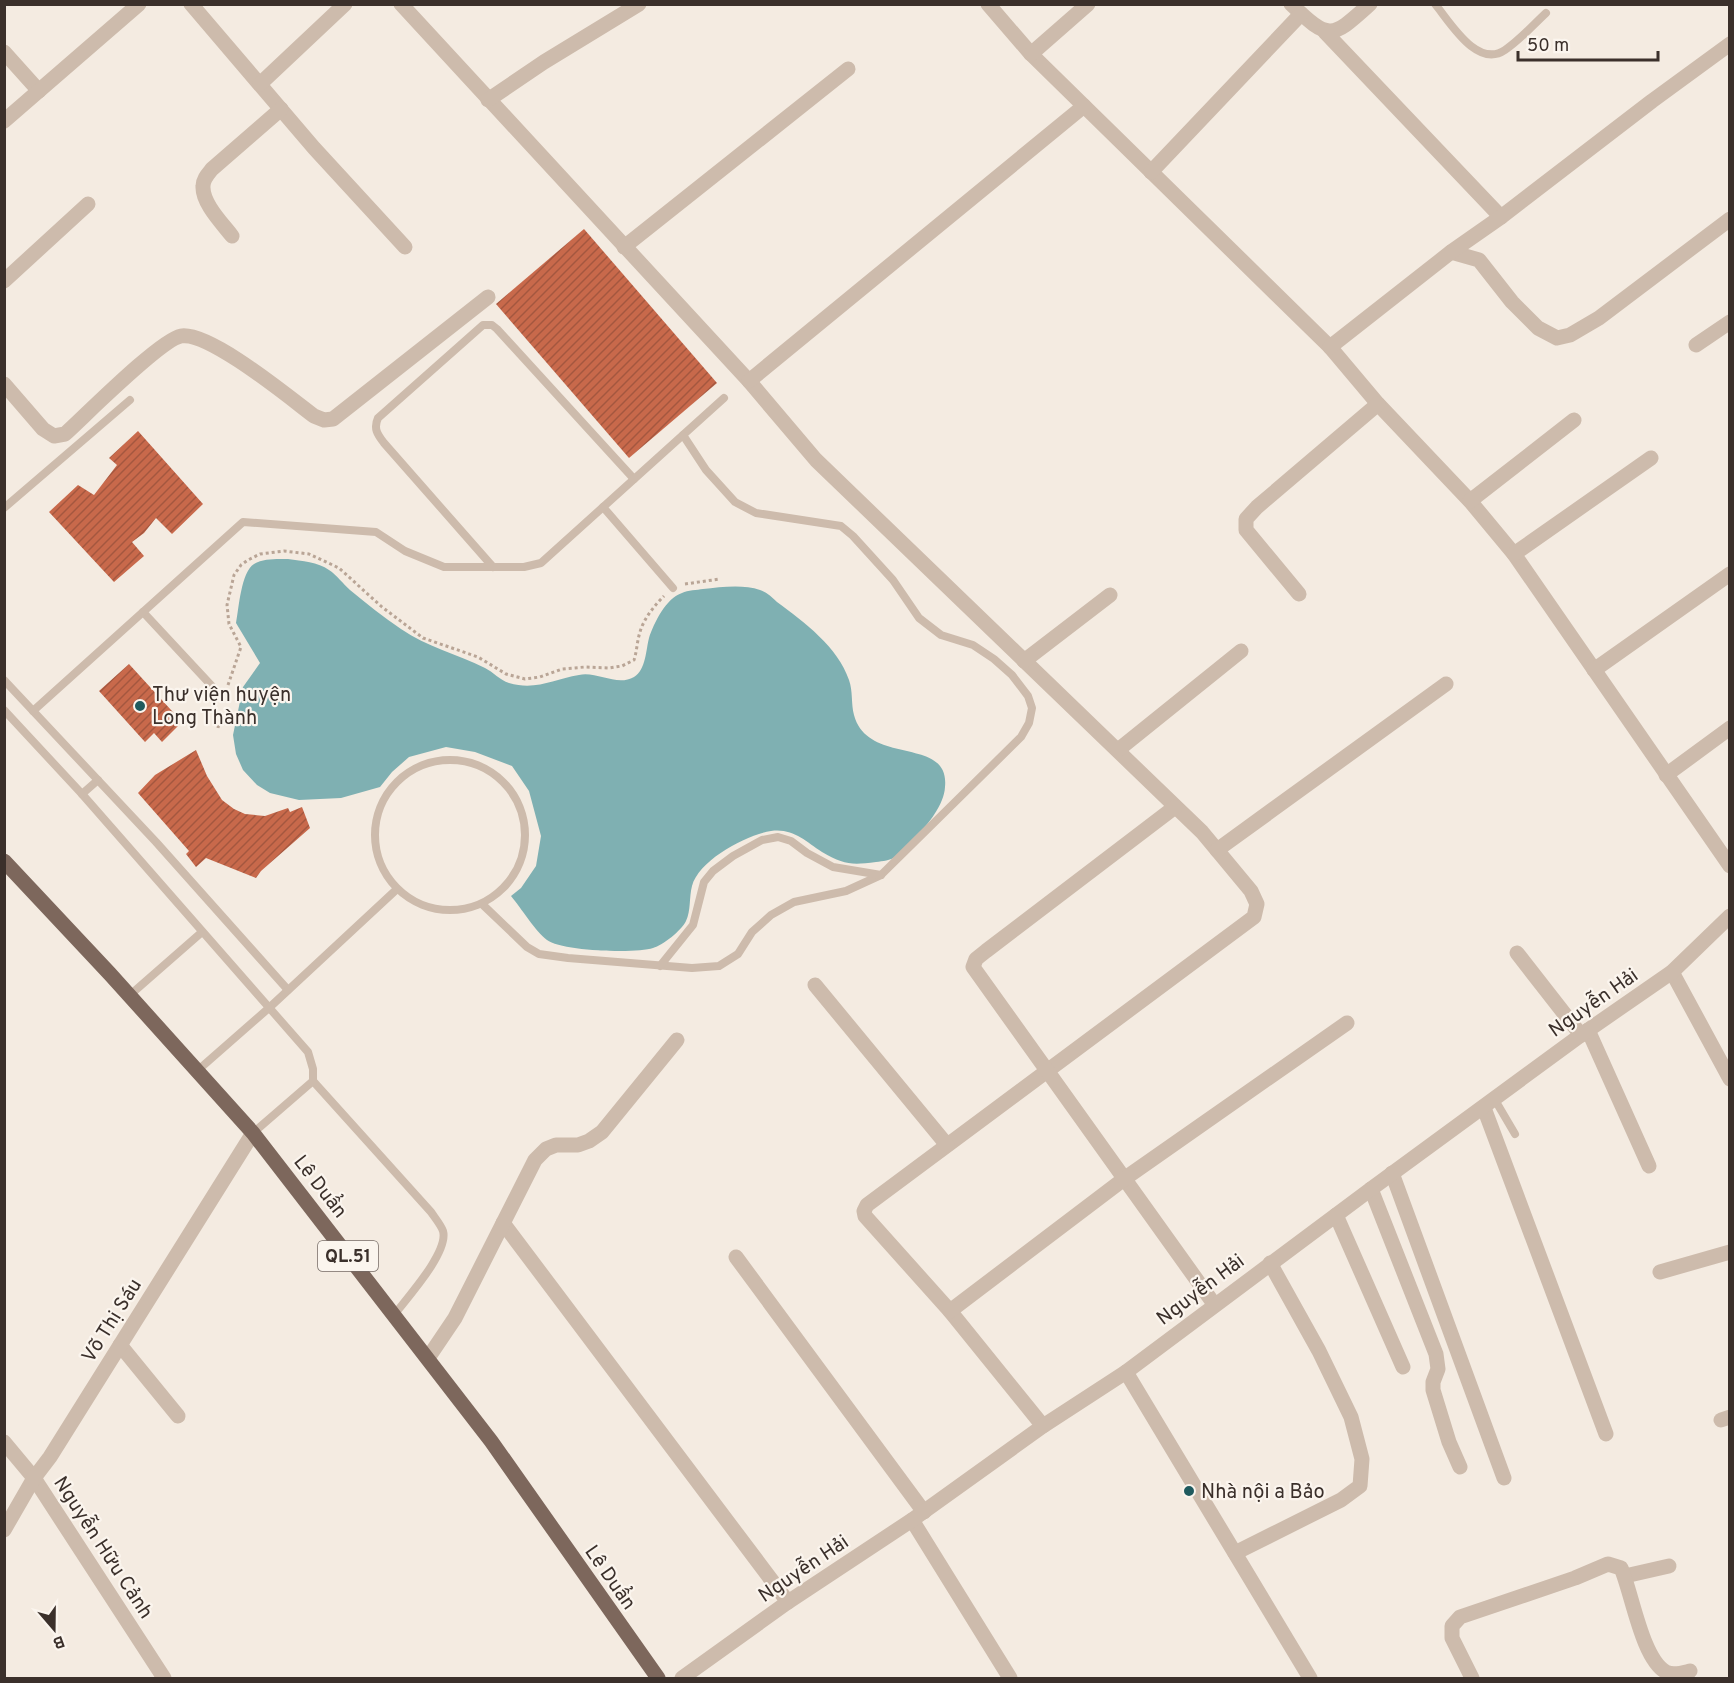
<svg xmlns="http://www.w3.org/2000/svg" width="1734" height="1683" viewBox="0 0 1734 1683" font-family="Overpass,sans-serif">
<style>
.water{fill:#7fb0b2}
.building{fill:url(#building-hatch)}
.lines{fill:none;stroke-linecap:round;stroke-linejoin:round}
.path{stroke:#b9a596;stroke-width:3;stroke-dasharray:3 3;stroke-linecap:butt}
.lane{stroke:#cdbbac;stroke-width:8}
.street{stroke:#cdbbac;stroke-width:15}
.primary{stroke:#7d675c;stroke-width:15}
.poi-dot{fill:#1f5a5e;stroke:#fbf5ee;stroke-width:2}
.labels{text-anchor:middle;stroke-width:4.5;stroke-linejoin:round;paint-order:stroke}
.shield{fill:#fbf5ee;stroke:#756b66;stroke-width:1.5}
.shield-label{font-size:18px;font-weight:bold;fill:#3b302b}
.poi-label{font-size:20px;fill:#3b302b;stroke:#fbf5ee;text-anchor:start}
.street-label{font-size:20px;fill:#3b302b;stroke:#fbf5ee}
</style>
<defs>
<pattern id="building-hatch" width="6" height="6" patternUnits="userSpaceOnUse" patternTransform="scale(1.5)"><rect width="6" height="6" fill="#c8694b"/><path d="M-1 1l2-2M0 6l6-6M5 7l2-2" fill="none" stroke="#a4573f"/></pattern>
</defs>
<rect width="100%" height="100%" fill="#f4ebe1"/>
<path class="water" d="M288 559C302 561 318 562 329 570 337 575 343 584 350 590 367 604 383 617 401 629 427 647 457 654 485 668 493 672 500 680 509 683 536 691 554 679 579 675 597 671 617 687 634 677 646 670 646 649 649 638 654 623 666 598 682 593 688 590 697 590 703 589 721 587 743 584 760 590 766 592 772 597 777 602 804 622 838 647 849 680 853 691 851 704 854 715 868 767 950 735 945 787 944 805 928 824 917 836 911 842 904 851 896 856 890 861 883 861 876 862 852 865 844 865 822 852 805 841 793 828 771 831 746 835 699 860 692 886 689 897 691 911 686 921 681 931 663 945 653 948 636 954 561 951 547 940 536 932 521 908 511 896L521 888 536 866 541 836 529 791 512 766 475 752 446 747 409 757 392 772 380 787 341 798 299 800 270 793 257 785 243 770 236 754 233 735 243 687 260 663 236 623C239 608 241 572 254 564 264 558 278 559 288 559Z"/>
<g class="building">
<path d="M584 229 717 383 629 458 496 304Z"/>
<path d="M138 431 203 504 172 534 156 518 144 533 132 542 144 556 114 582 49 512 78 485 94 495 117 465 109 458Z"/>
<path d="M129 664 182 722 162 742 154 733 145 742 99 691Z"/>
<path d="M196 750 207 776 222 800 234 809 245 814 265 816 288 808 290 812 302 807 310 828 261 871 256 878 206 858 196 867 186 854 189 851 138 793 155 775Z"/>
</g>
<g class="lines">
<g class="path">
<path d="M685 584 720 579"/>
<path d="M228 685 241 647 229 624 227 605 234 575 241 565 248 560 260 554 284 551 309 554 339 568 382 607 423 638 478 657 506 674 525 679 540 677 562 669 585 667 609 668 622 666 634 660C637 651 637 641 640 632 644 618 655 605 664 596"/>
<path d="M218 728 221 712"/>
</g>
<g class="lane">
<path d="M1435 4C1450 22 1477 69 1505 50 1520 40 1533 25 1546 13"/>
<path d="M603 507 673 588"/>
<path d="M4 508 130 400"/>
<path d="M493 567 384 443C378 435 373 429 378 418L483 325H492L497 329 634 479"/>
<path d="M143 612 223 698"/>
<path d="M4 680 156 842 288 990"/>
<path d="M4 710 82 794 308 1052 313 1069V1081L253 1133"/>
<path d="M33 711 243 522 376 532 405 551 444 567H524L541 563 724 398"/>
<circle cx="450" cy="835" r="75"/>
<path d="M82 794 98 780"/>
<path d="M482 904 527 947 539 954 568 958 692 968 719 966 738 954 752 932 771 915 794 902 846 891 881 875 1021 737 1029 723 1032 708 1028 696 1012 675 994 659 973 645 941 635 919 618 893 580 853 536 841 526 756 513 735 502 706 470 683 435"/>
<path d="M660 966 693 925 704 882 713 871 733 856 762 840 778 837 791 841 807 853 833 867 881 875"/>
<path d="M130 995 202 932"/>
<path d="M197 1071 270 1007 397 889"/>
<path d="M313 1081 431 1212C435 1218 441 1225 443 1231 449 1252 407 1298 394 1315"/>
<path d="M1495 1100 1515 1134"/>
</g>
<g class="street">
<path d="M191 4 314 148 405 247"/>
<path d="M401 4 749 381 816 460 1202 832 1251 891 1257 904 1254 917 867 1205 864 1211 865 1216 950 1311 1043 1426"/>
<path d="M988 4 1031 54 1330 347 1378 404 1470 501 1514 554 1730 866"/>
<path d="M1291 4C1330 42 1332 38 1370 4"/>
<path d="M1325 32 1501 217"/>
<path d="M4 52 39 91"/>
<path d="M1031 54 1088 4"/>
<path d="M260 84 345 4"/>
<path d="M488 100 544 62 639 4"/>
<path d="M4 121 139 4"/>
<path d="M1151 172 1301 14"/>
<path d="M232 236C222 223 202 203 203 186 203 179 208 174 212 169L281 109"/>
<path d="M624 247 848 69"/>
<path d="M1451 252 1479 260 1512 302 1538 328 1557 338 1570 335 1599 318 1730 219"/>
<path d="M4 281 88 204"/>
<path d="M1696 345 1730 322"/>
<path d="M1330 347 1451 252 1501 217 1652 101 1730 44"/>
<path d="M749 381 1084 106"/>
<path d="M4 384 43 429 54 436 65 434C85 416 160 340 181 336 209 331 290 398 314 416L324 420 333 419 488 297"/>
<path d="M1470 501 1574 420"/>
<path d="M1514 554 1651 458"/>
<path d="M1299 594 1246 530V519L1257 507 1378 404"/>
<path d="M1024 661 1110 595"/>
<path d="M1594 670 1730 574"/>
<path d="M1118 750 1241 651"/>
<path d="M1666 775 1730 728"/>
<path d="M1175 807 986 951 976 959 973 967 1214 1304"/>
<path d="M1217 850 1446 684"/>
<path d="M1517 953 1581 1035"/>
<path d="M1672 972 1730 1079"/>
<path d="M815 985 947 1145"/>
<path d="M1588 1030 1649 1166"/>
<path d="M1484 1108 1606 1434"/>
<path d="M1392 1173 1504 1478"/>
<path d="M1371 1189 1436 1354 1438 1369 1433 1382V1390L1449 1442 1460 1467"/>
<path d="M1336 1215 1403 1367"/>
<path d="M503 1223 788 1602"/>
<path d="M736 1257 924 1512"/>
<path d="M1660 1272 1730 1252"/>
<path d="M950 1311 1124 1179 1347 1023"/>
<path d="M120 1345 178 1416"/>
<path d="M428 1358 455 1318 535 1160 546 1149 556 1145H578L589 1141 602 1132 677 1040"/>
<path d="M1126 1372 1310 1678"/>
<path d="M1721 1420 1730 1417"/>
<path d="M4 1442 34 1478 164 1678"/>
<path d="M912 1520 1010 1678"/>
<path d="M4 1530 34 1478 50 1457 253 1133"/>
<path d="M1235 1553 1341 1500 1360 1486 1362 1459 1351 1417 1319 1351 1270 1263"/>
<path d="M1625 1576 1669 1566"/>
<path d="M682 1678 788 1602 912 1520 1043 1426 1126 1372 1371 1189 1581 1035 1672 972 1730 916"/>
<path d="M1472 1678 1452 1638V1626L1460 1617 1575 1578 1608 1564 1621 1568C1632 1593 1642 1659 1666 1672 1673 1676 1682 1673 1690 1671"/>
</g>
<path class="primary" d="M4 861 110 974 253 1133 491 1441 658 1678"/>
</g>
<g class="poi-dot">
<circle cx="140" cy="706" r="6"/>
<circle cx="1189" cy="1491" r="6"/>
</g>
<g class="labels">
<rect class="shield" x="318" y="1241" width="60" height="30" rx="4.5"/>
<g class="shield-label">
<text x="348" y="1262">QL.51</text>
</g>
<g class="poi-label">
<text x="152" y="701">Thư viện huyện<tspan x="152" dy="23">Long Thành</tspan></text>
<text x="1201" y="1498">Nhà nội a Bảo</text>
</g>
<g class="street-label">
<text transform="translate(1593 1002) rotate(-35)" y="7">Nguyễn Hải</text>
<text transform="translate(321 1186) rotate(52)" y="7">Lê Duẩn</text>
<text transform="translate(1200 1289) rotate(-37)" y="7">Nguyễn Hải</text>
<text transform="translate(111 1320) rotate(-58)" y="7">Võ Thị Sáu</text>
<text transform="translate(104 1547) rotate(57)" y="7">Nguyễn Hữu Cảnh</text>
<text transform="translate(803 1568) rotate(-34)" y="7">Nguyễn Hải</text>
<text transform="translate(611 1577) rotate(55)" y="7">Lê Duẩn</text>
</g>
</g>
<rect width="1734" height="1683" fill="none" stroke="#3b302b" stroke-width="12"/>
<g transform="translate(54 1629) rotate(160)" stroke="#fbf5ee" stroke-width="4.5" paint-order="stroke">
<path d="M0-4.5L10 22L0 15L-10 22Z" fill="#3b302b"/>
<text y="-9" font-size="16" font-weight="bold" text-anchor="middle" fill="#3b302b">B</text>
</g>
<path d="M1518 51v9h140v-9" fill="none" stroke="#3b302b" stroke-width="3"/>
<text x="1527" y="51" font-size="18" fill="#3b302b" stroke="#fbf5ee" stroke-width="4.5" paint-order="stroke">50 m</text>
</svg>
